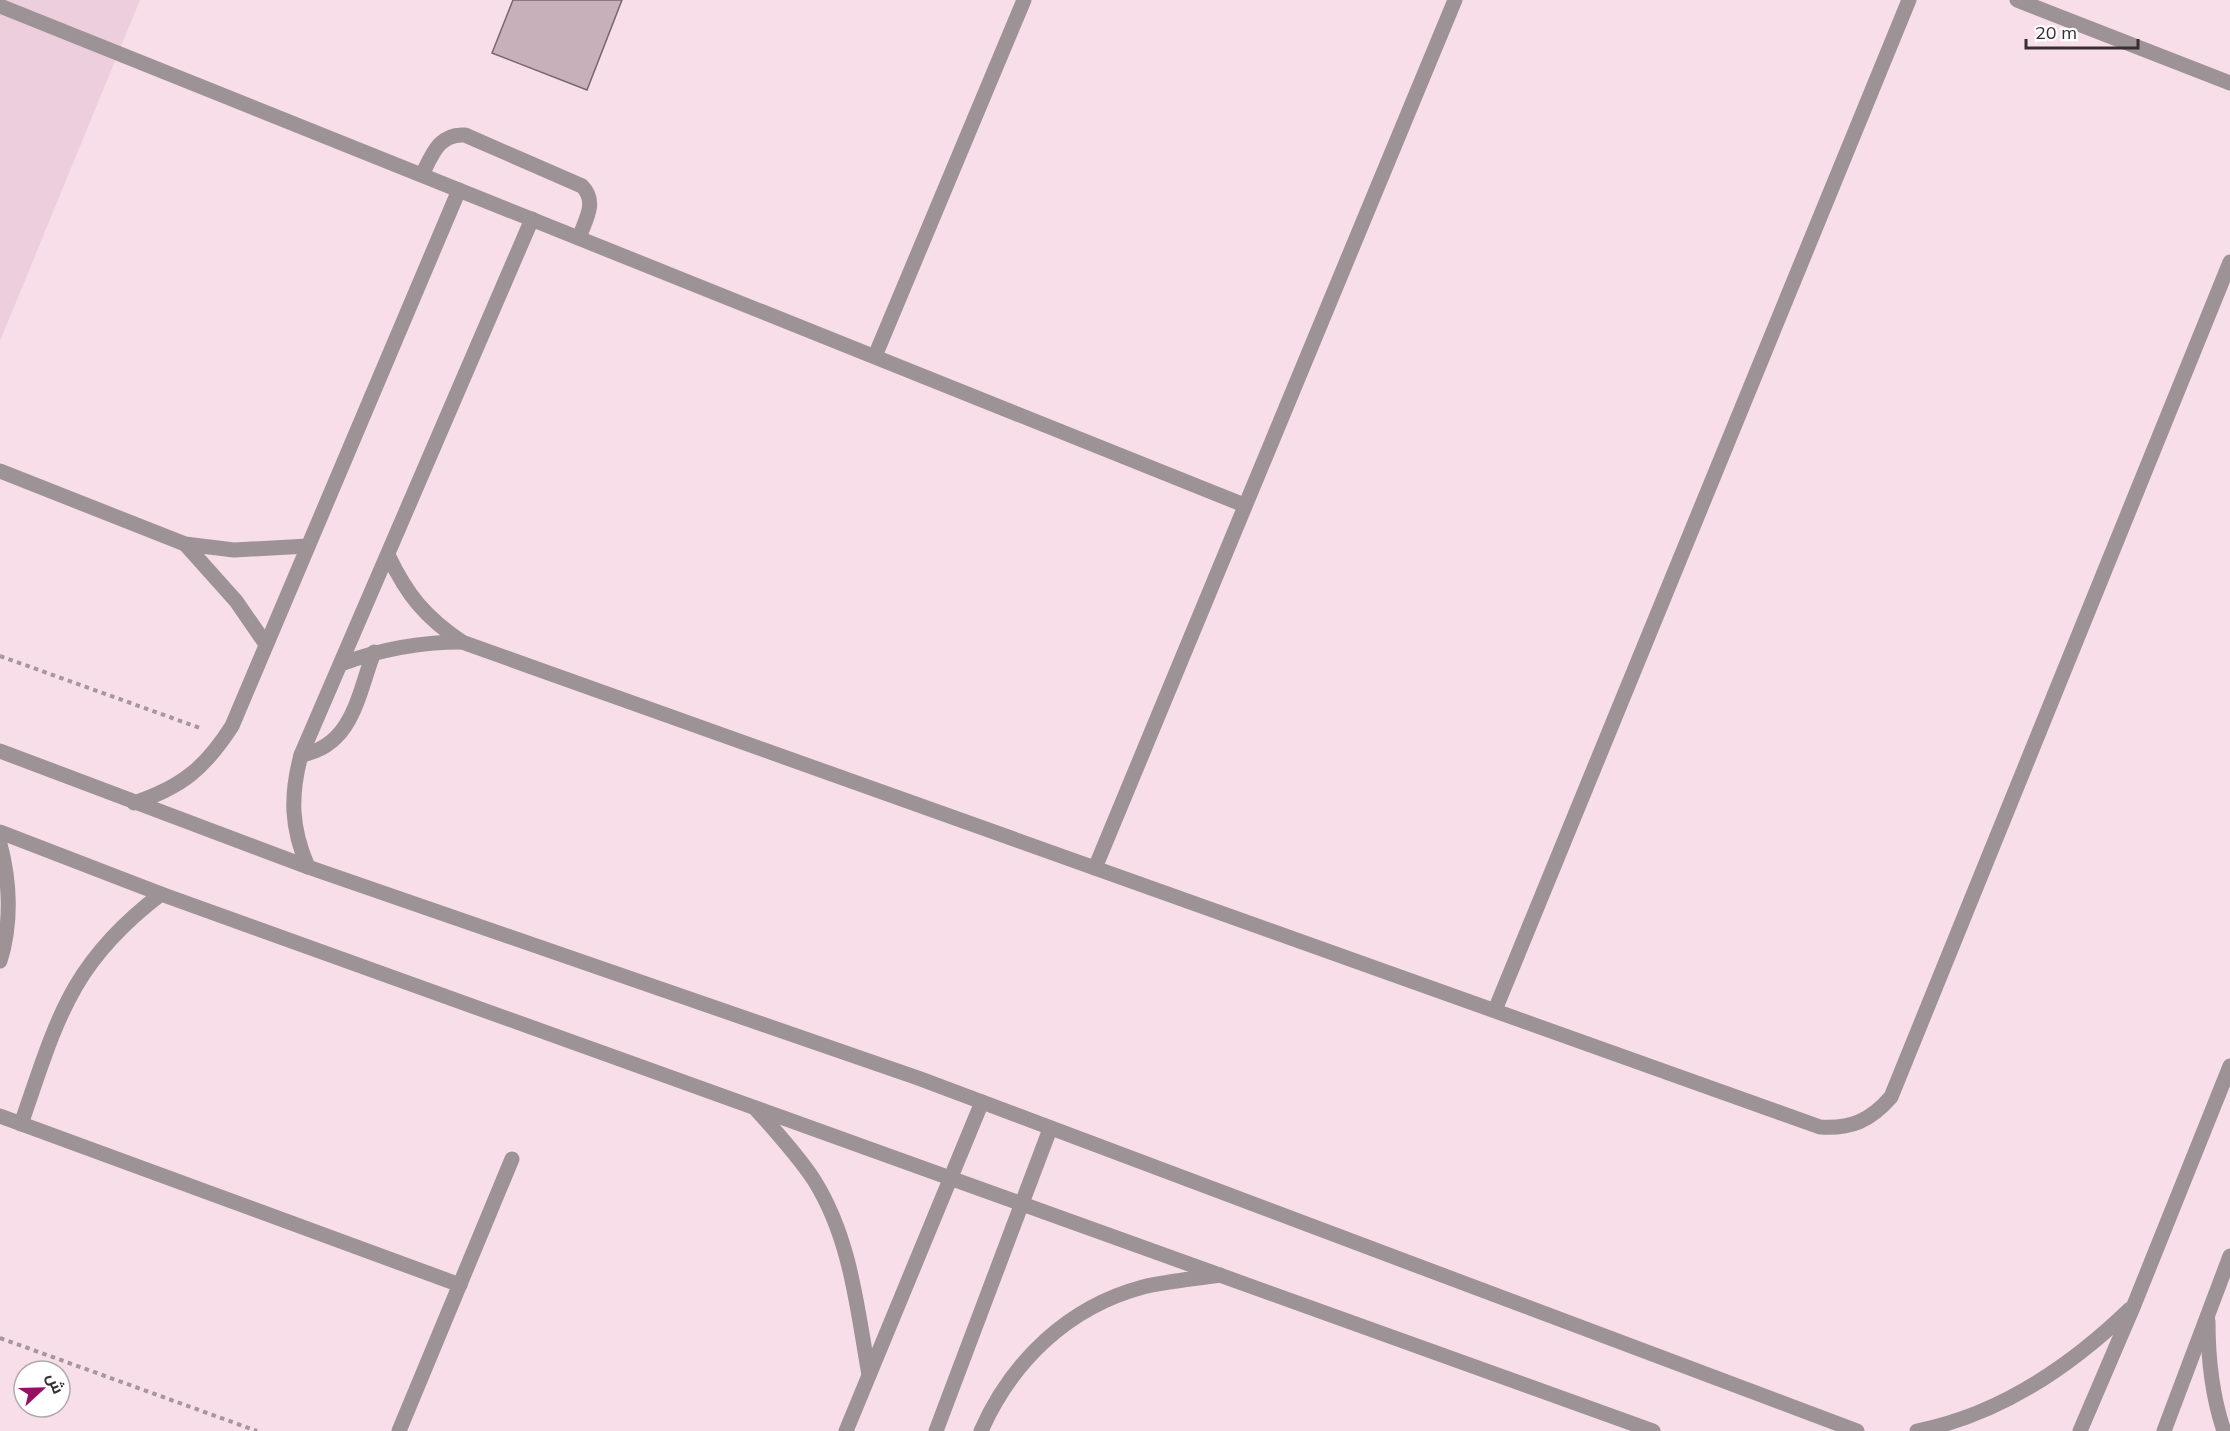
<svg xmlns="http://www.w3.org/2000/svg" width="2230" height="1431" viewBox="0 0 2230 1431" font-family="Mulish,Cairo,sans-serif">
<style>
.built{fill:#edcedc}
.building{fill:#c7b0ba;stroke:#7a656f;stroke-width:1.5}
.lines{fill:none;stroke-linecap:round;stroke-linejoin:round}
.path{stroke:#a8959e;stroke-width:4;stroke-dasharray:4.5 4.5;stroke-linecap:butt}
.lane{stroke:#9d9397;stroke-width:15}
.street{stroke:#9d9397;stroke-width:15}
</style>
<rect width="100%" height="100%" fill="#f7dee9"/>
<path class="built" d="M0 0H140L0 341Z"/>
<path class="building" d="M513 0H622L587 90 492 53Z"/>
<g class="lines">
<g class="path">
<path d="M0 656 200 728"/>
<path d="M0 1338 257 1431"/>
</g>
<path class="lane" d="M422 175C432 155 439 133 465 135L582 186C598 202 585 220 579 238"/>
<g class="street">
<path d="M2017 0 2230 83"/>
<path d="M0 6 1244 505"/>
<path d="M875 356 1024 0"/>
<path d="M0 471 185 544 234 550 308 546"/>
<path d="M185 544 236 601 265 643"/>
<path d="M388 555C407 595 425 617 462 642L1820 1127C1851 1129 1870 1121 1891 1097L2230 262"/>
<path d="M341 664C381 649 418 642 462 642"/>
<path d="M0 751 308 867 918 1078 1857 1431"/>
<path d="M301 755C353 746 358 694 374 652"/>
<path d="M134 803C182 787 205 768 232 726L459 190"/>
<path d="M0 832 161 894 1653 1431"/>
<path d="M0 844C10 881 12 923 0 961"/>
<path d="M308 867C291 828 290 796 301 755L532 219"/>
<path d="M1095 868 1455 0"/>
<path d="M1495 1010 1909 0"/>
<path d="M755 1108C776 1132 797 1154 814 1180 851 1239 857 1308 869 1375"/>
<path d="M0 1116 460 1285"/>
<path d="M21 1124C57 1021 69 964 161 894"/>
<path d="M2208 1321C2208 1358 2212 1396 2224 1431"/>
<path d="M399 1431 512 1159"/>
<path d="M846 1431 982 1102"/>
<path d="M936 1431 1050 1129"/>
<path d="M981 1431C1012 1361 1068 1307 1143 1287 1168 1281 1194 1279 1220 1275"/>
<path d="M1917 1431C1999 1415 2071 1366 2130 1309"/>
<path d="M2080 1431 2134 1305 2230 1066"/>
<path d="M2164 1431 2230 1256"/>
</g>
</g>
<g transform="translate(42 1389) rotate(68)"><circle r="28" fill="#ffffff" stroke="#afabad" stroke-width="1.5"/>
<path d="M0-4.5L10 22L0 15L-10 22Z" fill="#970f65"/>
<text y="-9" font-size="16" font-weight="bold" text-anchor="middle" fill="#372e32">ش</text>
</g>
<path d="M2026 39v9h112v-9" fill="none" stroke="#372e32" stroke-width="3"/>
<text x="2035" y="39" font-size="18" fill="#372e32" stroke="#ffffff" stroke-width="4.5" paint-order="stroke">20 m</text>
</svg>
